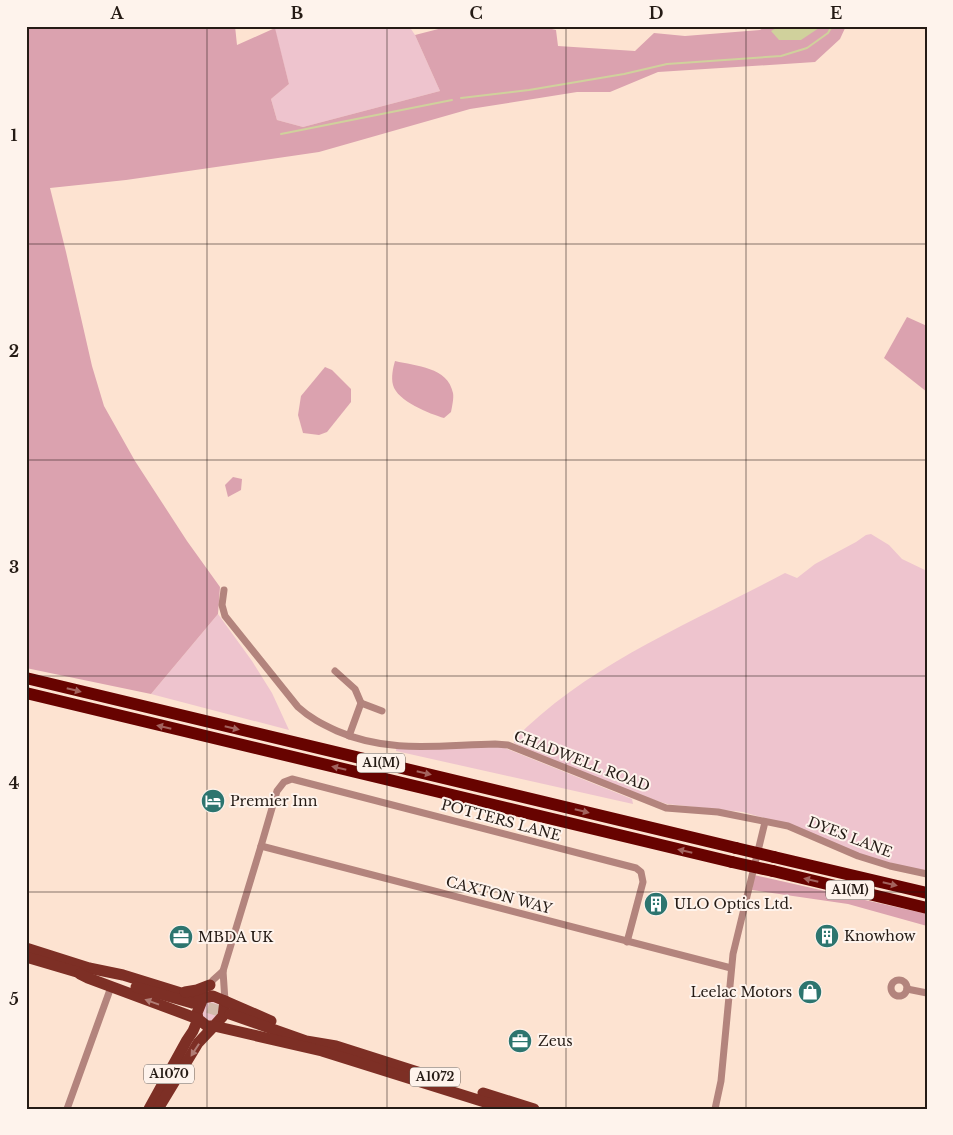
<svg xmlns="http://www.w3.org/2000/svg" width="953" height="1135" viewBox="0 0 953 1135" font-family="'Libre Baskerville',serif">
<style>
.green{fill:#eec4ce}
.forest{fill:#dba2af}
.water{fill:#d0d19c}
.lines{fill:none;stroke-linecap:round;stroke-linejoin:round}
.stream{stroke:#d0d19c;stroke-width:2}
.primary-tunnel{stroke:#d2bbab;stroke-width:11;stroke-dasharray:11 5.5;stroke-linecap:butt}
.minor{stroke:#b3847d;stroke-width:7}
.primary{stroke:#7d2f25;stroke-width:11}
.motorway{stroke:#670300;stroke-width:12}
.motorway-bridge{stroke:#670300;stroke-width:12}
.oneway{fill:#a3635e}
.oneway2{fill:#b17d75}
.grid{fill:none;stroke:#251b15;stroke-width:1;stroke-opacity:0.55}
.labels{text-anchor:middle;stroke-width:4;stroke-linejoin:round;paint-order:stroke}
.shield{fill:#fef3ec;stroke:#665c56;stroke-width:1}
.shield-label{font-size:12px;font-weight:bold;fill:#251b15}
.street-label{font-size:14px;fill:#251b15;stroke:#fef3ec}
.poi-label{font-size:14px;fill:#251b15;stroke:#fef3ec;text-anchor:start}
.neatline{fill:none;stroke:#251b15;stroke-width:2}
.grid-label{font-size:16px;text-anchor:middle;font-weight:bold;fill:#251b15}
</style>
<rect width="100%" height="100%" fill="#fde3d1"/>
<g class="green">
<path d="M274 26H409L415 35 440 91 303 127 277 120 271 99 289 84Z"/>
<path d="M871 534 889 545 902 559 927 571V872L891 866 778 822 743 812 667 804 648 798 535 754 514 743V740C587 664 694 622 785 573L797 578 815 564 856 542 866 535Z"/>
<path d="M218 614 252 661 272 693 289 730 151 694Z"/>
<path d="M498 747 505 748 632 799 633 804 396 751V748Z"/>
<path d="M210 1001 218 1004 221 1012 211 1021 203 1019 200 1008Z"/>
</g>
<g class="forest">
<path d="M26 26H235L237 45 275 28 289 84 271 99 277 120 303 127 440 91 415 35 450 26H540L556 30 558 46 635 51 654 33 685 36 760 30 766 26H846L840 39 815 62 658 72 610 92H577L470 109 319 152 126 180 50 188 66 252 92 366 104 406 135 461 187 541 220 587 218 614 151 694 26 668Z"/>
<path d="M907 317 927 326V392L884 358Z"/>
<path d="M395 361C416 366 448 367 453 393 454 398 452 407 451 412L444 418C430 414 397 401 393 385 391 377 393 368 395 361Z"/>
<path d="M325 367 332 370 351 389V402L327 432 319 435 303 433 298 415 301 396Z"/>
<path d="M233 477 242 479 241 490 228 497 225 485Z"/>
<path d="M754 875 927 914V926L848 904 752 890Z"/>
</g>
<path class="water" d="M780 26H822L801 40H779L771 31Z"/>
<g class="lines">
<g class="stream">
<path d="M461 98 529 90 624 74 667 64 781 56 807 48 828 33 832 26"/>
<path d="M281 134 452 100"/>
</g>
<path class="primary-tunnel" d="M192 1003 230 1014"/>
<g class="minor">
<path d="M224 590 222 605 225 616 298 707C310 718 322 724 337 731 389 754 440 745 495 744L508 745 666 808 718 812 788 826 858 856 890 866 927 874"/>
<path d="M335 671 355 689 361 703 349 736"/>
<path d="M361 703 382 711"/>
<path d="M261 846 731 968"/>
<circle cx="899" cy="988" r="8"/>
<path d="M209 987 213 980 223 971"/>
<path d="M907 989 927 993"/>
<path d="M225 1001 223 971 261 846 277 791 284 782 292 779 636 868 641 872 643 882 627 942"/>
<path d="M67 1109 111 987"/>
<path d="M715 1109 721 1081 733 954 765 822"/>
</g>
<g class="primary">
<path d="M26 948 89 968 123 975 194 997 203 998 213 996 225 1001 223 1016 214 1026H207L198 1019 197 1013 203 998"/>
<path d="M26 957 87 975"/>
<path d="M80 974 88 978 198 1019 193 1031 187 1040 149 1109"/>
<path d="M136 987 192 1003"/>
<path d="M185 992 197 990 210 985"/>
<path d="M225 1001 271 1021"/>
<path d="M230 1014 306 1041 336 1046 449 1082"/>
<path d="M483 1093 534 1109"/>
<path d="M158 1109 198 1043 214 1026 322 1051 507 1109"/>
</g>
<g class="motorway">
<path d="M26 678 736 848"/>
<path d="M26 693 732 862"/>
<path d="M774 857 927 893"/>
<path d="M773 871 927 908"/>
</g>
<g class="motorway-bridge">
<path d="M736 848 774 857"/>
<path d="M732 862 773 871"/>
</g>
</g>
<defs><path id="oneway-solid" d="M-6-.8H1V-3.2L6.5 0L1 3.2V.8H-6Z" transform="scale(1.25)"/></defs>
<g class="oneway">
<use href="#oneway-solid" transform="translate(74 690) rotate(14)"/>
<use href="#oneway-solid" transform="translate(164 727) rotate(-167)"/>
<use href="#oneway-solid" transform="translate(232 728) rotate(13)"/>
<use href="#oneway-solid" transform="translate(339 768) rotate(-167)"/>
<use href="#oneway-solid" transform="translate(424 773) rotate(13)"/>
<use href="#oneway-solid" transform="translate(582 811) rotate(14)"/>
<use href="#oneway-solid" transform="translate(685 851) rotate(-167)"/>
<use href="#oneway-solid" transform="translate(811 880) rotate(-167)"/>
<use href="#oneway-solid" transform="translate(890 884) rotate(13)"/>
</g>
<g class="oneway2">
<use href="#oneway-solid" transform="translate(152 1002) rotate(-160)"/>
<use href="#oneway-solid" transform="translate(195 1050) rotate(123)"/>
</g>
<path class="grid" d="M207 26V1109M387 26V1109M566 26V1109M746 26V1109M26 244H927M26 460H927M26 676H927M26 892H927"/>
<defs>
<g id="hotel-disc" transform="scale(1.25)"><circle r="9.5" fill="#2d756f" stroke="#fef3ec"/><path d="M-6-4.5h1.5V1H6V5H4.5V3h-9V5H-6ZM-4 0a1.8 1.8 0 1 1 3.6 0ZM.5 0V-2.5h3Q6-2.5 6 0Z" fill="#fff"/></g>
<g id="building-disc" transform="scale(1.25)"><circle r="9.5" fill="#2d756f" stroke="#fef3ec"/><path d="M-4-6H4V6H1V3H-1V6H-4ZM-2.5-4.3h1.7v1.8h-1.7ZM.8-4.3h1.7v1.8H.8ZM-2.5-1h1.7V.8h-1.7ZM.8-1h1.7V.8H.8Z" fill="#fff"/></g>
<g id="office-disc" transform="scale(1.25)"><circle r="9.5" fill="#2d756f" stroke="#fef3ec"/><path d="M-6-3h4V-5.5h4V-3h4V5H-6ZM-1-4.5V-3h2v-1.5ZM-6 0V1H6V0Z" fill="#fff"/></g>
<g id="shop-disc" transform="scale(1.25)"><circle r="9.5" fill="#2d756f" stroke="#fef3ec"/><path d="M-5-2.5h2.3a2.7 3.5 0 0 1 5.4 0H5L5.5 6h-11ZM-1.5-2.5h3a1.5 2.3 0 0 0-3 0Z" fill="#fff"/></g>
</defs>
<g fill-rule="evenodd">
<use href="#hotel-disc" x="213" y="801"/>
<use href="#building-disc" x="656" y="904"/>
<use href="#building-disc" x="827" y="936"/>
<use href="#office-disc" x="181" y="937"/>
<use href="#shop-disc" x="810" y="992"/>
<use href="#office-disc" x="520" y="1041"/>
</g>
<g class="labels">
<g class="shield">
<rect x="357" y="753.5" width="48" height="19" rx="4"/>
<rect x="826" y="880.5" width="48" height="19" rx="4"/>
<rect x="144" y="1064.5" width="50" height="19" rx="4"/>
<rect x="410" y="1067.5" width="50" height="19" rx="4"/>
</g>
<g class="shield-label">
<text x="381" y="767">A1(M)</text>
<text x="850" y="894">A1(M)</text>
<text x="169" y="1078">A1070</text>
<text x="435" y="1081">A1072</text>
</g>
<g class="street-label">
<text transform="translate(582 761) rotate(21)" y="5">CHADWELL ROAD</text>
<text transform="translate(501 820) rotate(15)" y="5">POTTERS LANE</text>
<text transform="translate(850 837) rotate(21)" y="5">DYES LANE</text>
<text transform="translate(499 895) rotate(15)" y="5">CAXTON WAY</text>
</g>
<g class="poi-label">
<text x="230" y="806">Premier Inn</text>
<text x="674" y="909">ULO Optics Ltd.</text>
<text x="844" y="941">Knowhow</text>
<text x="198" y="942">MBDA UK</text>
<text x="792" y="997" text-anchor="end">Leelac Motors</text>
<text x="538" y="1046">Zeus</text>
</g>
</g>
<rect width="953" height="1135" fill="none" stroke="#fef3ec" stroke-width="55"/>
<rect x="28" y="28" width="898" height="1080" class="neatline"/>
<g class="grid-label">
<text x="117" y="19">A</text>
<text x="297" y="19">B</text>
<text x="476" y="19">C</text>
<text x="656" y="19">D</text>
<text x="836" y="19">E</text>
<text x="14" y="141">1</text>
<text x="14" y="357">2</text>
<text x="14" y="573">3</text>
<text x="14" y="789">4</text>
<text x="14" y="1005">5</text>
</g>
</svg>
